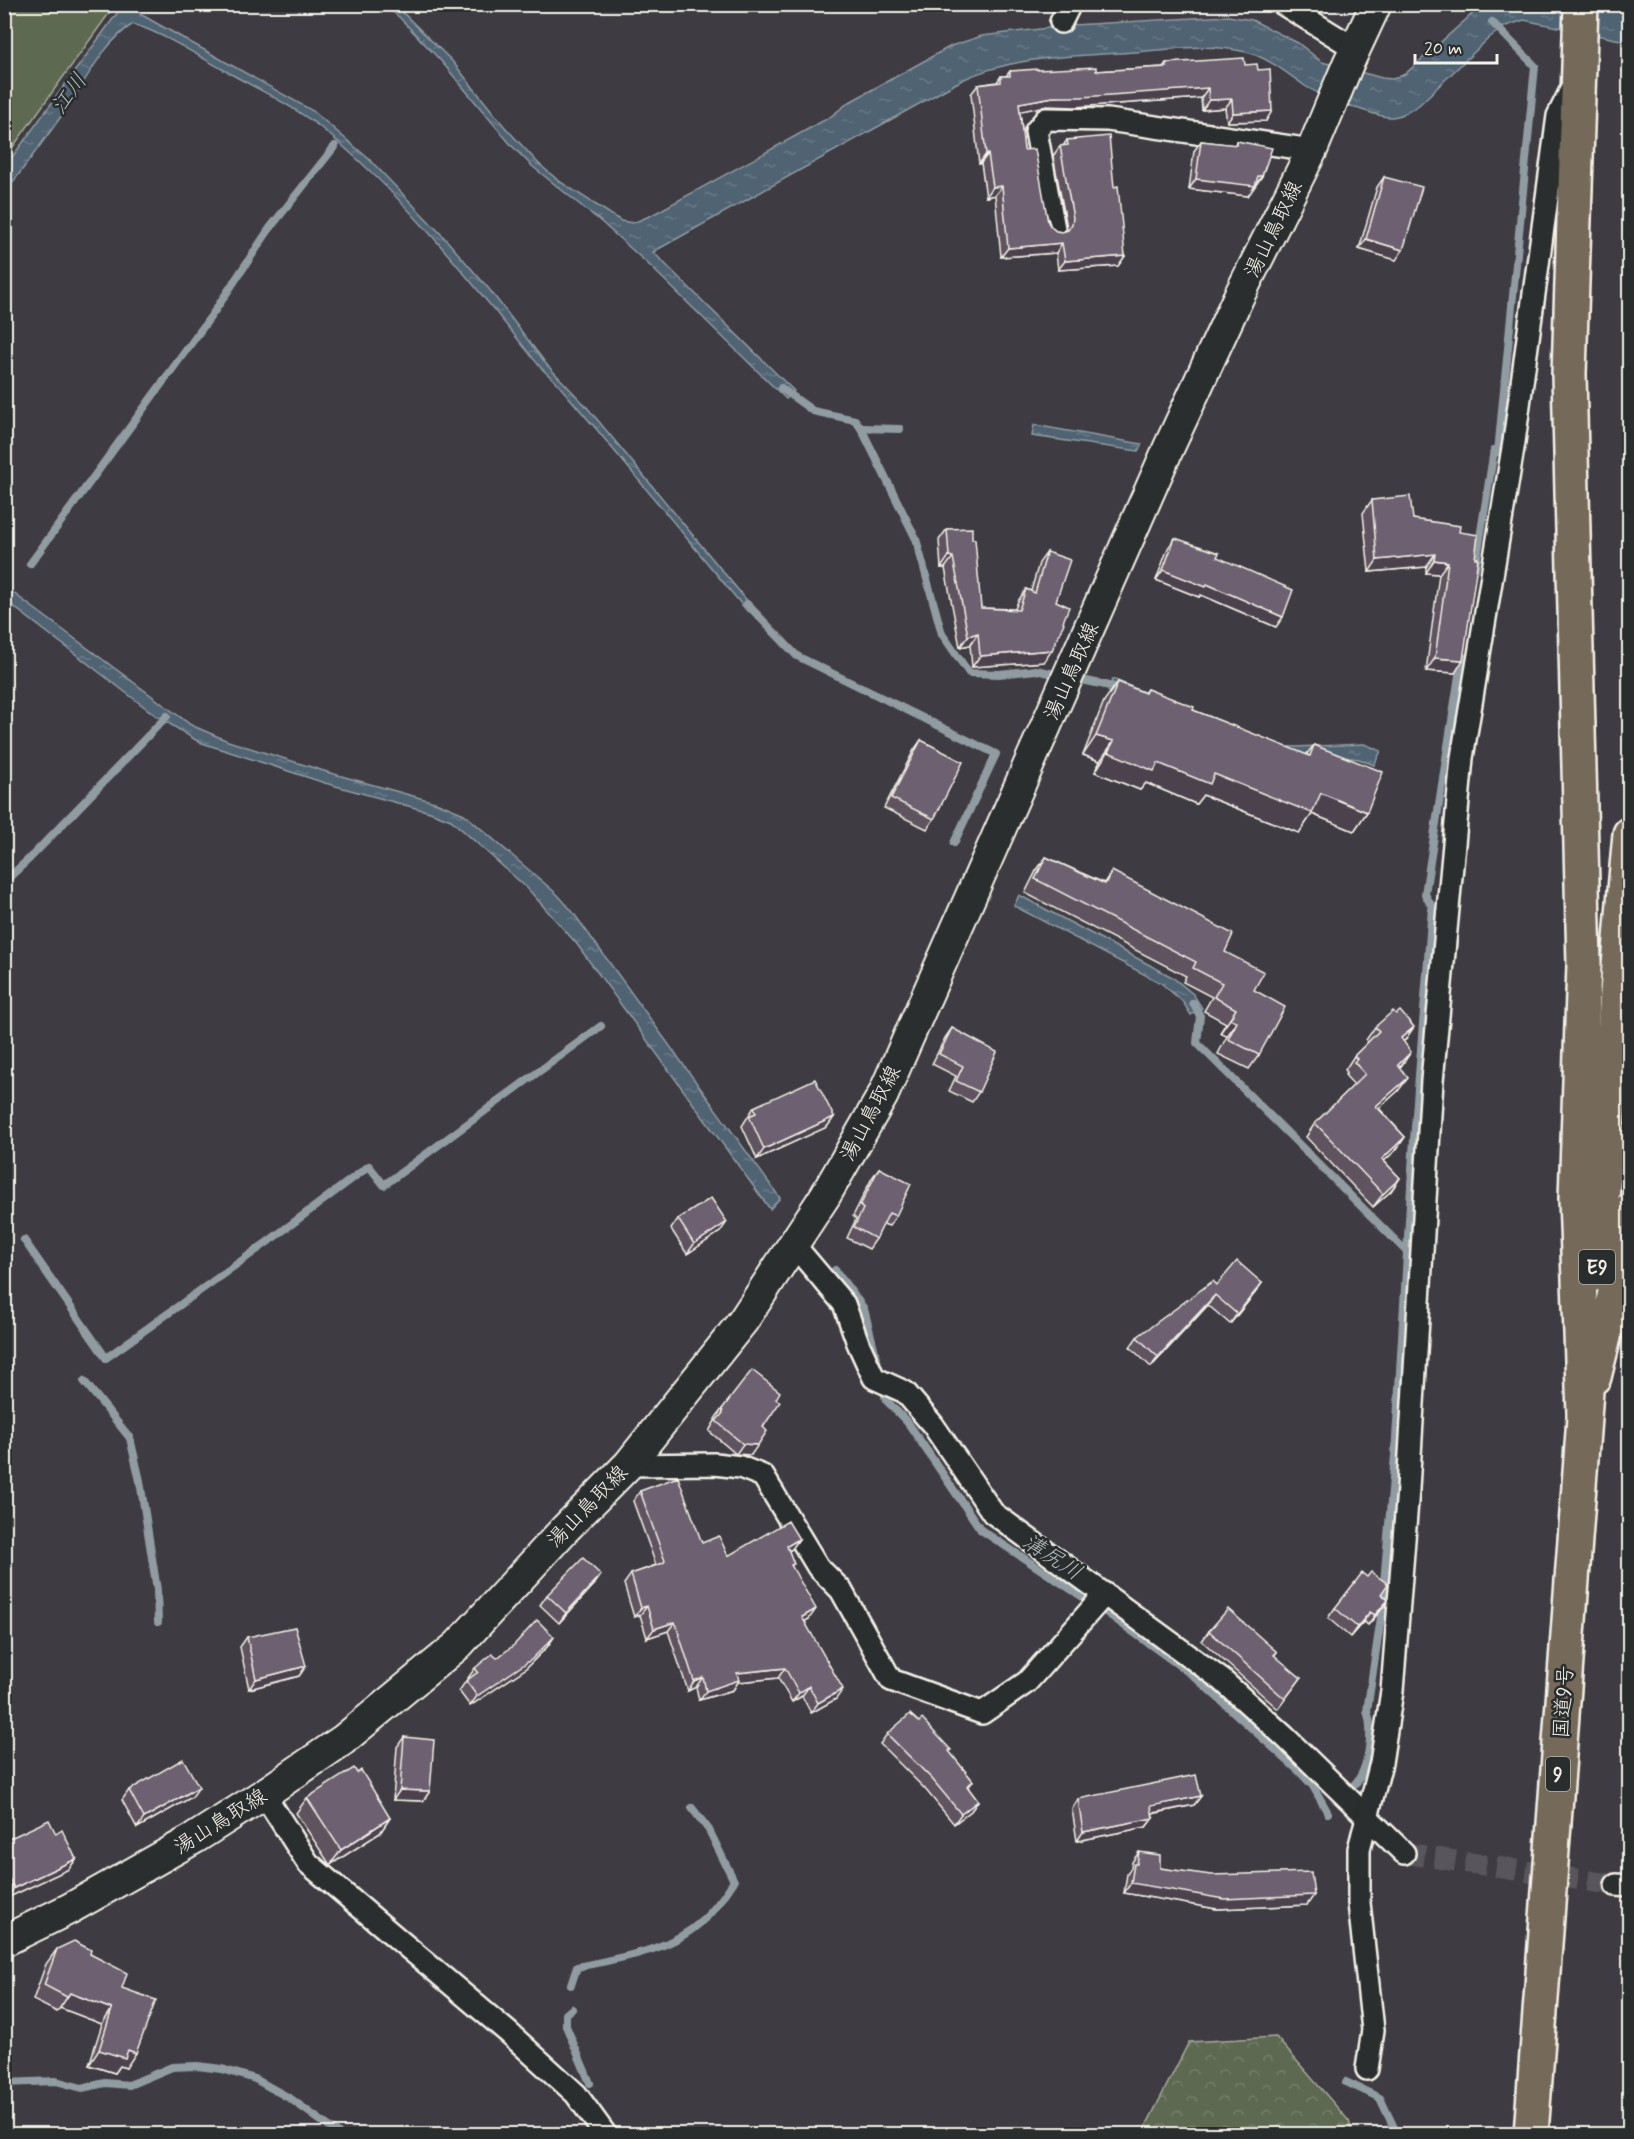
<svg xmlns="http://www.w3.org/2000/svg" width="1634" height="2139" viewBox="0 0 1634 2139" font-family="Mynerve,'Klee One',sans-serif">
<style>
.green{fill:#5d6951;stroke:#a8ad9c;stroke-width:1.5}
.forest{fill:url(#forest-crowns);stroke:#a8ad9c;stroke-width:1.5}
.water{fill:url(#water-ripples);stroke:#919ca2;stroke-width:1.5}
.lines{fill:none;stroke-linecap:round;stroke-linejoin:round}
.stream{stroke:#919ca2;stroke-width:8}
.street-tunnel{stroke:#59575b;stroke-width:21;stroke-dasharray:21 10;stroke-linecap:butt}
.street-casing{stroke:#f4f1e8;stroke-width:26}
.secondary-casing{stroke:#f4f1e8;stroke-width:34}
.highway-casing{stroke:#f4f1e8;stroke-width:38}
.street{stroke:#2a2d2e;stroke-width:21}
.secondary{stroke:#2a2d2e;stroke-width:30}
.highway{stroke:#746a5a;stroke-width:33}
.wall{fill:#5e535f;stroke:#f4f1e8;stroke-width:1.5}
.shaded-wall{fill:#4c434e;stroke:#f4f1e8;stroke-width:1.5}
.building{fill:#6d606f;stroke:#f4f1e8;stroke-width:1.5}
.labels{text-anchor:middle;stroke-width:5;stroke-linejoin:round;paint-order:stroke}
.shield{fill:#2a2d2e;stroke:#b7b6b0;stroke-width:1.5}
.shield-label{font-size:20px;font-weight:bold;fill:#f4f1e8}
.street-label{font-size:21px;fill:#f4f1e8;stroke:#2a2d2e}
.water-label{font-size:22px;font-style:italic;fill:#b2b8b9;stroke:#2a2d2e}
</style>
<defs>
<pattern id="forest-crowns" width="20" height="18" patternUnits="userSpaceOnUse" patternTransform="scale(1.5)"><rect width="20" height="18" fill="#5d6951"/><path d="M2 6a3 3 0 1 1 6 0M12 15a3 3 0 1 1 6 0" fill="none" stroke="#757f6a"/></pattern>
<pattern id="water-ripples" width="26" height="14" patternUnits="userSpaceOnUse" patternTransform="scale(1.5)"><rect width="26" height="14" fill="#4f6373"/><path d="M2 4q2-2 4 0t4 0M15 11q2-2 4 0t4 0" fill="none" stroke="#697a87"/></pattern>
</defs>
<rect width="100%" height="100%" fill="#3e3c42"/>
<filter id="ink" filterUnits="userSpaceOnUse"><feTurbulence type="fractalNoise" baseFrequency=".0167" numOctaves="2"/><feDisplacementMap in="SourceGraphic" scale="12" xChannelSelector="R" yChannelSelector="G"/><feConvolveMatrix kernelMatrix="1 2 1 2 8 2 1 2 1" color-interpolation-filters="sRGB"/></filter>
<g filter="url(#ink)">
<path class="green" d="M5 4 115 5 5 158 4 5Z"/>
<path class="forest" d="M1276 2037 1349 2121 1353 2134H1143V2132L1189 2042Z"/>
<g class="water">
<path d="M123 5H141L140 14 313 111 369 159 442 235 489 289 547 365 586 406 753 608 755 613 747 611 598 431 555 381 541 368C473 284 405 195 320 127 289 103 255 88 222 69 193 53 164 34 133 24 102 44 86 81 65 111 45 139 25 166 5 193V167Z"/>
<path d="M384 5H395L452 61 504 126 539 164 559 181 621 221 633 223 652 215 830 117 848 103 951 46 982 36 1073 25 1228 16 1252 20 1298 43 1322 62 1382 78 1393 79 1405 74 1479 8 1486 5H1605L1629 11 1630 42 1524 20 1506 26 1490 37 1419 105C1410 111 1401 117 1390 117 1376 117 1317 94 1305 86 1287 73 1267 57 1246 52 1210 43 1173 49 1136 52 1078 56 1016 55 962 80L653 252 794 391 786 399 647 263 599 220 532 166 512 146 441 61 399 17Z"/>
<path d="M1034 425 1142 444 1138 451 1032 436Z"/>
<path d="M4 586 191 725 228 741 327 772 438 803 464 814 558 895 572 911 780 1198 770 1209 576 943 527 888 451 820 430 812 325 783 199 742 155 715 5 600Z"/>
<path d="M1113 679 1271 746 1295 747 1364 744 1381 751 1374 765 1359 759 1343 757 1290 761 1210 734 1108 691Z"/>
<path d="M1019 895 1172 977 1193 994 1202 1008 1191 1015 1183 1002 1161 983 1014 906Z"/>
</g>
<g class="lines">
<g class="stream">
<path d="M781 388 813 411 855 420 861 428 916 539 942 634 969 673 999 674 1036 670 1119 688"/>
<path d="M861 428 900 429"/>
<path d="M30 564 214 312 270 228 335 146"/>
<path d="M1475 569 1494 450 1498 452 1535 66 1492 22"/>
<path d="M747 604 797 656 996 754 954 843"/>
<path d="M4 882 30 858 167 716"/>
<path d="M1193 1003 1200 1016 1197 1043 1407 1252"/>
<path d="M24 1240 106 1358 269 1241 369 1166 384 1185 601 1026"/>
<path d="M835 1270 864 1309 879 1368"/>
<path d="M84 1381 130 1438 140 1481 157 1590 158 1622"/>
<path d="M882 1384 886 1400 908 1423 981 1530 1107 1613 1195 1677 1299 1771 1313 1786 1328 1813"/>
<path d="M1353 1786C1369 1771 1374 1732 1367 1711L1381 1617 1395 1455 1413 1153 1432 907 1425 894 1462 656"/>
<path d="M571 1985 577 1967C618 1958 669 1952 702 1921 715 1910 725 1895 734 1881L709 1830 692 1808"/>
<path d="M572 2009 566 2014V2026L590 2083"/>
<path d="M1346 2082 1380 2098 1397 2134"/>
<path d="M4 2083 56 2081 82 2088 105 2083 129 2085 172 2067 197 2066 222 2069 255 2079 291 2099 339 2134"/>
</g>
<path class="street-tunnel" d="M1404 1853 1616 1885"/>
<g class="street-casing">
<g id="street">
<path d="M1283 4 1356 49"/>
<path d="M1061 22 1070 4"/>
<path d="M1054 229 1036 131 1046 119 1108 120 1312 150"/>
<path d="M794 1245 844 1304 858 1343 874 1378 905 1392 933 1425 993 1513 1222 1680 1285 1737 1404 1853"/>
<path d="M628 1465 715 1464 740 1467 763 1476 818 1567 841 1590 891 1680 982 1713 1027 1682 1105 1594"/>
<path d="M264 1794 308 1863 509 2033 576 2094 605 2134"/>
<path d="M1616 1885 1630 1886"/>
<path d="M1367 2069 1373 2030 1359 1903V1849L1381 1763 1392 1691 1408 1489 1432 1081 1462 758 1514 442 1558 116 1574 84"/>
</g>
</g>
<g class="secondary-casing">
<path id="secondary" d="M4 1941 69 1909 195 1838 264 1794 343 1740 458 1645 564 1530 628 1465 743 1321 825 1196 883 1095 1169 447 1238 298 1312 150 1348 64 1376 4"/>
</g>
<g class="highway-casing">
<g id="highway">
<path d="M1581 4 1569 374 1584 964 1576 1199 1584 1414"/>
<path d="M1596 1274C1609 1127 1616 980 1630 834"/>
<path d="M1594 1377 1623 1261 1630 1210"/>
<path d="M1531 2134 1586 1391"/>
</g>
</g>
<use href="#street" class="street"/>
<use href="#secondary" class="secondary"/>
<use href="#highway" class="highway"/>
</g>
<g class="wall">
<path d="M1166 63 1245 65 1266 121 1227 122 1225 108 1202 110 1201 98 1075 107 1046 106 1020 111 1024 150 1051 227 1056 231 1062 232 1066 231 1067 227 1053 156 1060 146H1063L1067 140 1114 187 1125 256 1118 266 1058 270 1056 253 1001 257 995 195 986 197 981 163 979 164 971 94 978 85 997 82 1001 76H1006L1010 71H1096L1163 67Z"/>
<path d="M1201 141 1234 145 1237 141 1262 176 1248 196 1189 189 1194 151Z"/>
<path d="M1384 177 1396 260 1359 249 1377 187Z"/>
<path d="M1372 500 1413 519 1459 532 1455 673 1426 671 1439 574 1426 573V567L1369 572 1363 513Z"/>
<path d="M947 529 972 539 981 608 1015 609 1018 601 1026 589 1031 591 1039 563 1047 552 1056 601 1044 662 972 667 970 645 960 647 945 568H941L939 540Z"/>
<path d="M1175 538 1217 557 1276 627 1201 595 1199 597 1156 580 1168 548Z"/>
<path d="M1118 682 1144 693 1147 689 1193 710 1306 755 1314 745 1367 812 1354 831 1312 814 1299 833 1203 795 1196 804 1146 783 1140 790 1095 772 1100 761 1083 755 1104 701Z"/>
<path d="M921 740 934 819 927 829 884 808 914 750Z"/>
<path d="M1046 857 1104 883 1112 871 1225 952 1254 990 1259 1055 1249 1069 1218 1054 1227 1036 1220 1033 1226 1023 1204 1011 1212 997 1183 982 1186 976 1025 893 1036 871Z"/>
<path d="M1375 1027 1405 1040 1403 1041 1402 1065 1400 1067 1398 1091 1379 1108 1405 1137 1396 1150 1384 1161 1400 1178 1391 1191 1373 1207 1306 1137 1315 1123 1354 1085 1345 1075 1347 1072 1345 1070 1354 1056 1368 1043 1366 1040Z"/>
<path d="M952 1028 979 1092 972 1102 949 1091 956 1076 932 1064 945 1038Z"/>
<path d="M754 1107 834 1117 827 1127 757 1159 742 1126Z"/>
<path d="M879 1168 896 1216 889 1226 883 1224 876 1239 869 1249 847 1238 856 1219 853 1216 872 1178Z"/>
<path d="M678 1219 720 1232 687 1254 671 1229Z"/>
<path d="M1262 1283 1255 1293 1230 1324 1208 1305 1151 1367 1130 1347 1137 1337 1217 1285Z"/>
<path d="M776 1399 751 1455 736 1454 709 1431 715 1421V1419L722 1409Z"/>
<path d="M640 1491 702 1543 728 1556 799 1539 792 1549 789 1551 792 1567 809 1619 805 1621 836 1699 811 1713 802 1696 792 1702 778 1678 738 1682 733 1690 699 1700 696 1687 688 1691 668 1631 647 1638 640 1615 634 1617 624 1584 631 1574 656 1565 633 1501Z"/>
<path d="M594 1585 559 1623 540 1605 547 1595Z"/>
<path d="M1381 1594 1388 1600 1381 1610 1368 1625 1363 1622 1350 1637 1328 1618 1335 1608Z"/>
<path d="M1209 1631 1277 1652 1274 1656 1301 1678 1278 1709 1202 1641Z"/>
<path d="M247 1637 306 1666 299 1676 249 1689 240 1647Z"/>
<path d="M554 1637 547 1647 525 1669 470 1706 459 1691 466 1681 469 1679 468 1678 475 1668 497 1658Z"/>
<path d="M887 1734 949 1752 973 1781 968 1788 978 1801 971 1811 954 1824 925 1789 880 1744Z"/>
<path d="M404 1737 430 1791 423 1801 393 1800 397 1747Z"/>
<path d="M129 1790 192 1797 137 1828 122 1800Z"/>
<path d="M1201 1796 1194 1805 1152 1814 1153 1818 1146 1827 1077 1841 1072 1809 1078 1799Z"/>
<path d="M307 1798 390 1818 380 1833 330 1865 296 1813Z"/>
<path d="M56 1834 76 1859 69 1869 7 1898 4 1894V1841Z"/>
<path d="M1139 1852 1160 1868 1314 1895 1307 1905 1217 1909 1124 1893 1127 1874 1131 1868 1132 1862Z"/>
<path d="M57 1949 90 1954 122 1988 126 2068 120 2066 115 2073 89 2065 102 2024 60 2008 57 2012 33 2000 46 1964Z"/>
</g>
<g class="shaded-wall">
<path d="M1115 4H1138L1137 6Z"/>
<path d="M1208 88 1201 98 1075 107 1046 106 1012 113 1019 103 1053 97Z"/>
<path d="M1232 99 1225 108 1202 110 1209 100Z"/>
<path d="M1272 111 1266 121 1227 122 1233 113Z"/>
<path d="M986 154H988L981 163 979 164Z"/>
<path d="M1258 176H1262L1248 196 1189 189 1196 179Z"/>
<path d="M1002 186 995 195 986 197 993 187Z"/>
<path d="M1366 239 1403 250 1396 260 1359 249Z"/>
<path d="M1062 243 1056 253 1001 257 1008 248Z"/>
<path d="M1125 256 1118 266 1058 270 1065 261Z"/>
<path d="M1435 554 1426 567 1369 572 1377 560Z"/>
<path d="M949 556 953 557 945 568H941Z"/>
<path d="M1434 560 1448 562 1439 574 1426 573Z"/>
<path d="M1163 570 1207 584 1283 617 1276 627 1201 595 1199 597 1156 580Z"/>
<path d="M978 633 970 645 960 647 968 636Z"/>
<path d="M1052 650 1044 662 972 667 980 656Z"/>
<path d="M1435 658 1463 660 1455 673 1426 671Z"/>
<path d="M1096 736 1114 741 1100 761 1083 755Z"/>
<path d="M1108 752 1214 774 1321 793 1367 812 1354 831 1312 814 1299 833 1203 795 1196 804 1146 783 1140 790 1095 772Z"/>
<path d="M1230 1019 1237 1022 1227 1036 1220 1033Z"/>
<path d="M1414 1027 1405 1040 1392 1051 1401 1038Z"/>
<path d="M1411 1052 1402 1065 1388 1078 1398 1065Z"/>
<path d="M1408 1078 1398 1091 1367 1119 1376 1106Z"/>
<path d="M834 1117 827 1127 757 1159 764 1149Z"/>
<path d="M1405 1137 1396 1150 1372 1172 1382 1159Z"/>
<path d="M1400 1178 1391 1191 1373 1207 1383 1194Z"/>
<path d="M727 1222 720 1232 687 1254 694 1244Z"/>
<path d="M1262 1283 1255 1293 1230 1324 1237 1314Z"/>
<path d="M1215 1295 1208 1305 1151 1367 1158 1357Z"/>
<path d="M743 1444 758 1445 751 1455 736 1454Z"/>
<path d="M799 1539 792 1549 780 1556 787 1546Z"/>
<path d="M601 1575 594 1585 559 1623 566 1613Z"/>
<path d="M1388 1600 1381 1610 1368 1625 1375 1615Z"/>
<path d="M647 1606 640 1615 634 1617 641 1608Z"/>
<path d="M816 1609 809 1619 795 1627 802 1617Z"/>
<path d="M1370 1612 1363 1622 1350 1637 1357 1627Z"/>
<path d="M675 1622 668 1631 647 1638 654 1629Z"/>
<path d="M554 1637 547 1647 525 1669 470 1706 477 1696Z"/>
<path d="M306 1666 299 1676 249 1689 256 1679Z"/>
<path d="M785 1668 778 1678 738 1682 733 1690 699 1700 706 1691 737 1673Z"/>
<path d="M703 1677 696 1687 688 1691 694 1681Z"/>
<path d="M809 1686 802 1696 792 1702 799 1693Z"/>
<path d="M843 1689 836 1699 811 1713 818 1703Z"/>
<path d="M199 1787 192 1797 137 1828 144 1818Z"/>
<path d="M400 1790 430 1791 423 1801 393 1800Z"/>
<path d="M1201 1796 1194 1805 1144 1815 1151 1806Z"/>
<path d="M978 1801 971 1811 954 1824 961 1814Z"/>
<path d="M390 1818 380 1833 330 1865 341 1850Z"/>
<path d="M1153 1818 1146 1827 1077 1841 1083 1832Z"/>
<path d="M76 1859 69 1869 7 1898 14 1888Z"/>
<path d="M1131 1883 1314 1895 1307 1905 1217 1909 1124 1893Z"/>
<path d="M70 1993 112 2009 102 2024 60 2008Z"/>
<path d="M99 2050H128L136 2053 126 2068 120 2066 115 2073 89 2065Z"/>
</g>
<g class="building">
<path d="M1244 58 1245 65 1257 64 1258 70 1270 69 1272 111 1233 113 1232 99 1209 100 1208 88 1082 97H1053L1019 103 1024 150 1035 149 1048 222 1051 227 1056 231 1062 232 1068 230 1072 224 1073 218 1060 146 1068 145 1067 140 1109 136 1114 187 1118 186 1125 256 1065 261 1062 243 1008 248 1002 186 993 187 988 154H986L978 85 1001 82V76H1010V71L1038 69V70L1096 67V71L1166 67V63Z"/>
<path d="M1201 141 1237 145V141L1272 148 1262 176H1258L1255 186 1196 179Z"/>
<path d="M1384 177 1422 187 1403 250 1366 239Z"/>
<path d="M1410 496 1413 519 1460 526 1459 532 1478 535 1475 558H1478L1463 660 1435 658 1448 562 1434 560 1435 554 1377 560 1372 500Z"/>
<path d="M972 528V539H975L981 608 1019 610 1026 589 1035 593 1047 552 1070 560 1056 601 1069 607 1063 622 1064 623 1052 650 980 656 978 633 968 636 953 557 949 556 947 529Z"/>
<path d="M1175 538 1219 553 1217 557 1293 590 1283 617 1207 584 1206 587 1163 570Z"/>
<path d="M1118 682 1145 693 1147 689 1194 707 1193 710 1310 756 1314 745 1383 772 1367 812 1321 793 1312 813 1214 774 1210 784 1158 763 1154 771 1108 752 1114 741 1096 736Z"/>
<path d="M921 740 963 762 934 819 891 798Z"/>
<path d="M1046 857 1105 884 1112 871 1233 934 1225 952 1264 972 1254 990 1285 1007 1259 1055 1228 1039 1237 1022 1230 1019 1236 1009 1214 997 1222 983 1193 968 1196 962 1035 879Z"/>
<path d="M1393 1011 1396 1014 1400 1011 1414 1027 1401 1038 1411 1052 1398 1065 1408 1078 1376 1106 1405 1137 1382 1159 1400 1178 1383 1194 1315 1123 1365 1074 1354 1062 1357 1059 1354 1056 1379 1031 1375 1027Z"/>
<path d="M952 1028 997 1052 979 1092 956 1081 963 1066 939 1054Z"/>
<path d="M815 1079 834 1117 764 1149 749 1116 756 1113 754 1107Z"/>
<path d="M879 1168 911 1184 896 1216 889 1213 876 1239 854 1227 863 1209 860 1206Z"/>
<path d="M711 1198 727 1222 694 1244 678 1219Z"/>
<path d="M1237 1261 1262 1283 1237 1314 1215 1295 1158 1357 1137 1337 1213 1281 1217 1285Z"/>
<path d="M752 1370 780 1392 776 1399 780 1402 763 1427 767 1431 758 1445 743 1444 716 1421 723 1413 722 1409Z"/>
<path d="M678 1477 702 1543 719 1536 728 1556 788 1521 799 1539 787 1546 794 1564 791 1565 816 1609 802 1617 843 1689 818 1703 809 1686 799 1693 785 1668 737 1673 739 1680 706 1691 703 1677 694 1681 675 1622 654 1629 647 1606 641 1608 631 1574 663 1563 665 1561 640 1491Z"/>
<path d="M583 1558 601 1575 566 1613 547 1595Z"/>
<path d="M1371 1572 1388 1584 1381 1594 1388 1600 1375 1615 1370 1612 1357 1627 1335 1608 1362 1573 1367 1577Z"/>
<path d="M1228 1609 1277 1652 1274 1655 1301 1678 1285 1699 1209 1631Z"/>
<path d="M537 1620 554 1637 532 1659 477 1696 466 1681 478 1672 475 1668 492 1654 497 1658 514 1645Z"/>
<path d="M295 1627 306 1666 256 1679 247 1637Z"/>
<path d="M910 1714 919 1722 922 1719 951 1750 949 1751 973 1781 967 1786 978 1801 961 1814 932 1779 887 1734Z"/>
<path d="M404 1737 434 1740 430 1791 400 1790Z"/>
<path d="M183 1759 199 1787 144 1818 129 1790Z"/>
<path d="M354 1768 357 1773 361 1770 390 1818 341 1850 307 1798Z"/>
<path d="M1196 1775 1201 1796 1151 1806 1153 1818 1083 1832 1078 1799Z"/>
<path d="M49 1820 56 1834 62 1830 76 1859 14 1888 4 1869V1841Z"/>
<path d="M1139 1852 1160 1855V1868L1211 1875 1311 1872 1314 1895 1224 1899 1131 1883 1134 1864H1137Z"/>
<path d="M74 1941 91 1950 90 1954 127 1973 122 1988 156 2000 136 2053 128 2050 125 2058 99 2050 112 2009 70 1993 67 1997 44 1985 57 1949Z"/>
</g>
</g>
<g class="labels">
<g class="shield">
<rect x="1579" y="1250" width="36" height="34" rx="4.5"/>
<rect x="1546" y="1757" width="24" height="34" rx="4.5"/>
</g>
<g class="shield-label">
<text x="1597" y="1274">E9</text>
<text x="1558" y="1781">9</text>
</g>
<g class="street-label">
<text transform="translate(1273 229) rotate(-64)" y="7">湯山鳥取線</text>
<text transform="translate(1071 671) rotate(-66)" y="7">湯山鳥取線</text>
<text transform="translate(870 1113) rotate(-62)" y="7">湯山鳥取線</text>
<text transform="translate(587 1506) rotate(-46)" y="7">湯山鳥取線</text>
<text transform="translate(1563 1702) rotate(-86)" y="7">国道9号</text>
<text transform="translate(220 1821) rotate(-32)" y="7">湯山鳥取線</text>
</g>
<g class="water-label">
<text transform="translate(68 93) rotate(-54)" y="8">江川</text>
<text transform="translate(1053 1556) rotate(33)" y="8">溝尻川</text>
</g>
</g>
<rect width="1634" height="2139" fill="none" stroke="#2a2d2e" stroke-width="24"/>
<rect x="12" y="12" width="1610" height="2115" fill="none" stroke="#f4f1e8" stroke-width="2" filter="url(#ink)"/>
<path d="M1415 54v9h82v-9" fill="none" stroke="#f4f1e8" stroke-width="3"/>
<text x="1424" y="54" font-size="18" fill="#f4f1e8" stroke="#2a2d2e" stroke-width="4.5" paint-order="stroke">20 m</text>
</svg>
